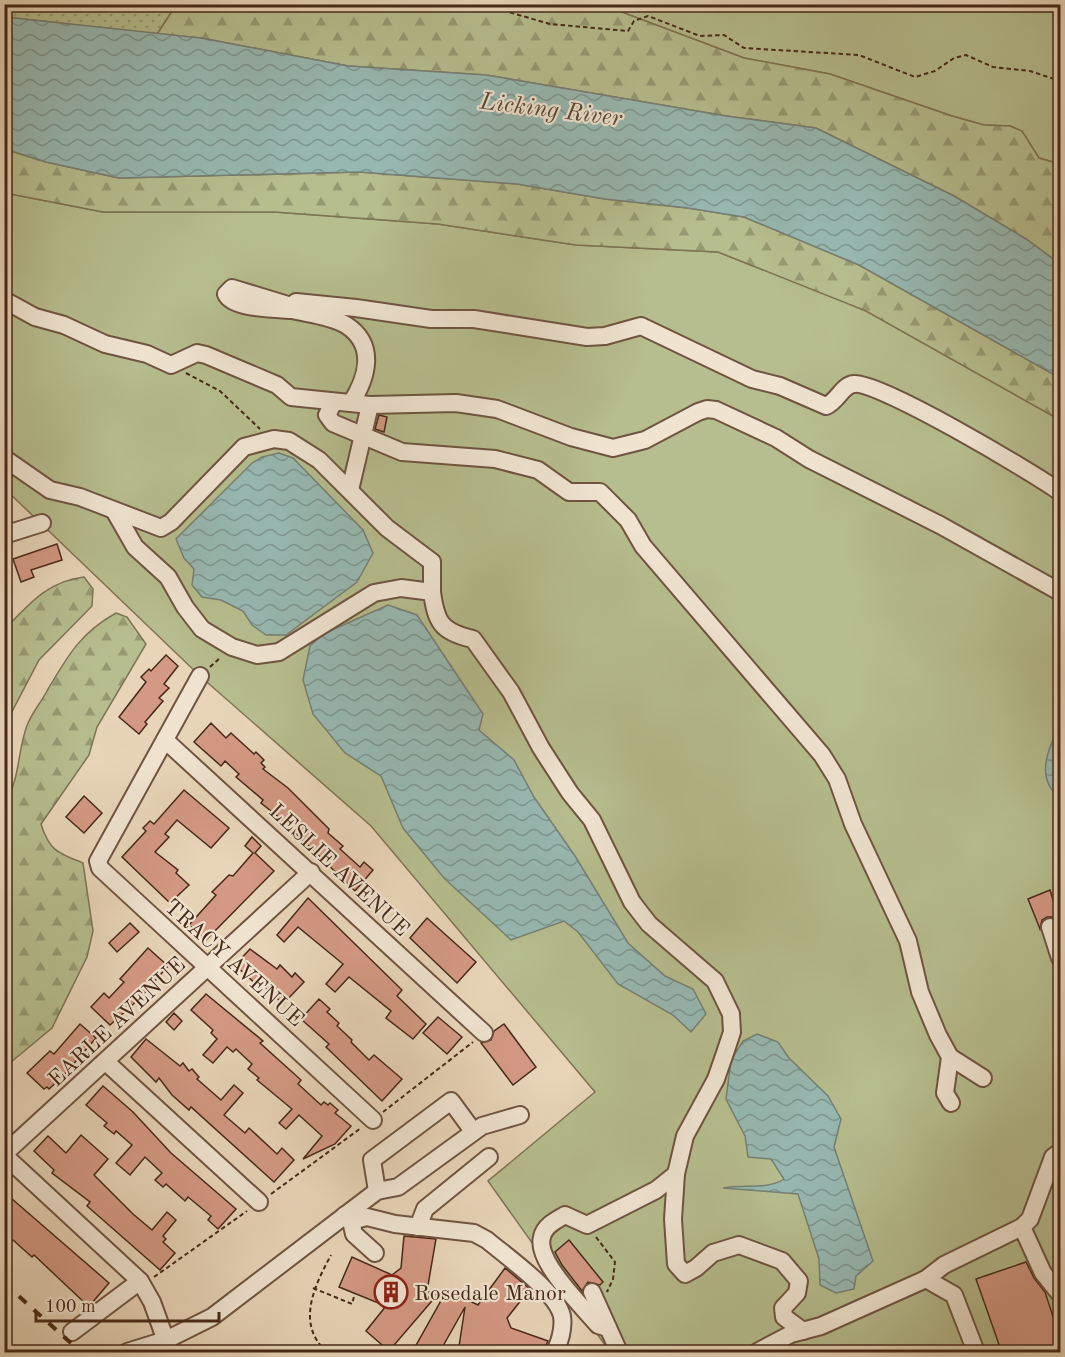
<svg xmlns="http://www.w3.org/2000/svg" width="1065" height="1357" viewBox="0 0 1065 1357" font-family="'Old Standard TT',serif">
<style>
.grass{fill:#b6bd8e;stroke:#7e7353;stroke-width:1.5}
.forest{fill:url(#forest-firs);stroke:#7e7353;stroke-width:1.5}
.park{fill:url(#park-dots);stroke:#7e7353;stroke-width:1.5}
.water{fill:url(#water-waves);stroke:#777f74;stroke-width:1.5}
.building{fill:#d49984;stroke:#472918;stroke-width:1.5}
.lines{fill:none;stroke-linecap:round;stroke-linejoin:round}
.minor-casing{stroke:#6f5440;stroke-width:20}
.path{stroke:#472918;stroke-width:2;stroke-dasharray:4.5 3;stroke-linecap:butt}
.minor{stroke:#f0e4d1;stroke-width:16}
.rail{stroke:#472918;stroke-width:4;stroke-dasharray:10 10;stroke-linecap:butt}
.labels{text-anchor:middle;stroke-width:4.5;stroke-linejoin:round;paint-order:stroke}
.street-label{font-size:22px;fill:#472918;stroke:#f0e4d1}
.poi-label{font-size:22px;fill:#472918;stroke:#f0e4d1;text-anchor:start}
.water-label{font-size:24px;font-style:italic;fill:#574637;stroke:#f0e4d1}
</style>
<defs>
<pattern id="forest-firs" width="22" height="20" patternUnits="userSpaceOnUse" patternTransform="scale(1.5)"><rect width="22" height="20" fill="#b6bd8e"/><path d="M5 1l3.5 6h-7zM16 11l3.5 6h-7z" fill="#969a73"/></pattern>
<pattern id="park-dots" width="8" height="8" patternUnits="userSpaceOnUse" patternTransform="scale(1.5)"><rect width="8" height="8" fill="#b6bd8e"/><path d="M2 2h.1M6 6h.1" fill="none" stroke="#969a73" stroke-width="1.8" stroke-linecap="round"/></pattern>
<pattern id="water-waves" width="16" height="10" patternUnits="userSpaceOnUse" patternTransform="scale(1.5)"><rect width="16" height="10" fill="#97b8b1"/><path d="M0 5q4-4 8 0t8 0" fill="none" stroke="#7d968f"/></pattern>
</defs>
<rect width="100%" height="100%" fill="#e8d5b8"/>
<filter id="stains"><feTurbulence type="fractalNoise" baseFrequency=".00333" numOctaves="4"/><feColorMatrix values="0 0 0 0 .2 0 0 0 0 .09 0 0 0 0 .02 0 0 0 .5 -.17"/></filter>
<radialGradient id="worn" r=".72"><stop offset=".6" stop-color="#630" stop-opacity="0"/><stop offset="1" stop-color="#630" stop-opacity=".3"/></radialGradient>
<g class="grass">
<path d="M603 5H1060V164L1039 158 1022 131 1010 126 984 125 952 116 830 74 744 58Z"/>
<path d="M5 193 103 212H274L438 224 576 245 718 252 863 309 1060 420V1352H610L488 1181 595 1092 371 826 200 676 5 489Z"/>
</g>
<g class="forest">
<path d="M176 5H603L744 58 830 74 952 116 984 125 1010 126 1022 131 1039 158 1060 164V264L1026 239 954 196 816 128 726 116 486 75 348 66 201 38 157 34Z"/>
<path d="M4 149 46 162 119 178 359 172 517 184 605 199 688 208 744 217 859 265 1060 378V420L866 311 718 252 576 245 438 224 274 212H103L5 193Z"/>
<path d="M84 577 93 589 92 606 39 660 5 725V629C29 604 48 581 84 577Z"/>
<path d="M116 613 127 617 146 644 97 727 89 755 41 824C49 850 57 853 83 863L93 931 87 957 52 1028 5 1067V802C21 778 17 749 28 723 33 712 41 702 47 691 67 657 80 633 116 613Z"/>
</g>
<path class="park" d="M4 5H176L157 34 5 17Z"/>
<g class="water">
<path d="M5 17 201 38 348 66 486 75 726 116 816 128 954 196 1026 239 1060 264V378L859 265 744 217 688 208 605 199 517 184 359 172 119 178 46 162 5 149Z"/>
<path d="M279 453 293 458 363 530 373 553 357 582 286 635H266L252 625 243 611 221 600 202 597 192 585 194 569 184 558 176 539 252 463 262 457Z"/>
<path d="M388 605 417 615 483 714 479 730 514 760 534 797 575 856 628 943 665 976 693 989 706 1014 691 1032 673 1015 618 984 578 932 564 921 511 940 444 878 403 828 381 776 345 753 313 714 303 680 310 646 323 634Z"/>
<path d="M1060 732V798C1038 781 1045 757 1055 735Z"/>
<path d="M757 1034 778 1042 789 1058 828 1096 841 1119 834 1147 873 1261 856 1276 854 1289 836 1293 820 1285 819 1259 798 1194 723 1188C743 1184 768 1190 784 1179L771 1159 748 1157 745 1136 726 1099 731 1060 743 1041Z"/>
</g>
<g class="building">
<path d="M379 415 387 417 384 432 375 429Z"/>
<path d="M57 544 62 560 31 570 34 577 21 582 13 559Z"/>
<path d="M166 655 178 666 164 684 169 688 159 698 163 701 145 722 147 724 139 734 119 717 146 682 141 677 149 669 151 671Z"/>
<path d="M211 723 226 738 231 733 254 754 256 752 264 760 261 763 265 767 263 769 288 788 329 829 328 833 343 846 340 849 360 867 364 862 373 870 355 891 280 818 261 803 263 800 236 777 239 774 225 761 221 766 194 742Z"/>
<path d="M184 790 229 828 211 848 177 820 165 834 169 837 155 852 178 870 176 873 189 885 170 903 122 857 146 831 143 828 150 821 154 824Z"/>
<path d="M84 796 102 813 84 833 66 817Z"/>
<path d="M252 837 261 846 255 853 274 871 206 940 189 925 216 895 212 892 229 875 233 876 253 853 245 846Z"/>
<path d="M1050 890 1060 923 1053 917H1047L1042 920 1040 929 1028 899Z"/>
<path d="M308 898 402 990 397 996 426 1024 413 1039 386 1018 391 1011 349 977 335 992 326 984 343 964 298 927 284 942 277 935Z"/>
<path d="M427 918 476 962 457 983 410 938Z"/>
<path d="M130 923 139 932 117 952 109 943Z"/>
<path d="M148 948 168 966 141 997 110 1025 91 1007 104 993 109 998 124 982 120 979Z"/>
<path d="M250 949 277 969 280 965 292 977 295 973 304 982 283 1004 261 983 258 986 235 965Z"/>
<path d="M206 994 263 1041 260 1043 301 1080 298 1084 321 1105 324 1102 328 1105 330 1103 338 1110 335 1113 351 1126 335 1144 303 1159 322 1136 299 1115 286 1129 279 1123 292 1109 257 1080 259 1078 248 1069 252 1064 236 1049 233 1052 227 1047 213 1063 203 1055 217 1039 211 1033 213 1030 191 1010Z"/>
<path d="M319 999 330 1009 327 1012 339 1023 337 1026 352 1040 351 1042 369 1060 374 1055 402 1079 382 1101 326 1047 329 1044 301 1019Z"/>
<path d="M174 1013 182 1021 174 1030 166 1022Z"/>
<path d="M438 1017 462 1037 447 1054 423 1033Z"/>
<path d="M80 1024 96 1038 63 1076 49 1089 47 1087 44 1089 27 1073 50 1051 54 1054Z"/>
<path d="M504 1024 536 1067 513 1085 481 1043 491 1040 494 1031Z"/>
<path d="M146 1039 180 1066 183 1063 189 1071 192 1069 199 1077 197 1079 221 1100 234 1085 243 1093 224 1115 245 1133 249 1128 277 1154 282 1148 294 1160 274 1182 191 1107 189 1110 172 1095 159 1078 156 1082 131 1057Z"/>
<path d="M103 1086 133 1112 171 1153 236 1209 218 1229 208 1220 211 1216 188 1197 185 1201 166 1184 163 1187 155 1180 162 1173 145 1157 130 1175 116 1163 132 1145 116 1131 114 1134 104 1126 107 1123 86 1105Z"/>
<path d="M81 1135 108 1159 94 1175 133 1214 152 1230 167 1212 176 1220 163 1236 166 1239 163 1242 175 1253 160 1270 87 1206 90 1202 52 1173 54 1170 34 1151 48 1136 66 1153Z"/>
<path d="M4 1192 109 1283 91 1304 87 1305 34 1255 32 1257 13 1240 4 1250Z"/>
<path d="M404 1236 436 1239 427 1291 437 1295 389 1351 366 1331 386 1306 339 1287 352 1257 392 1275 401 1268Z"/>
<path d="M569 1240 603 1282 600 1285 588 1282 582 1291 562 1265 555 1252Z"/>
<path d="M1026 1262 1034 1278 1045 1292 1060 1338V1353H1002L976 1279Z"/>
<path d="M505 1268 530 1289 507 1318 511 1328 548 1341 542 1353H458L465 1307 439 1353H423L414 1349 447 1290 478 1305Z"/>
</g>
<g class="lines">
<g class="minor-casing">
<g id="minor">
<path d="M4 300 35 317 64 325 105 344 147 354 171 365 197 353 206 355 277 385 291 397 370 405 456 403 497 409 571 437 613 448 645 440 698 412 707 409 716 410 776 438 809 459 940 525 1060 592"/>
<path d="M291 306 232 288 226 294C232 309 277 309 292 310"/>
<path d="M334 402 327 415 333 423 402 452 495 459 538 470 569 492H600L628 520 643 546 822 755 837 779 853 824 908 941 920 992 938 1035 950 1057 945 1093 951 1103"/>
<path d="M351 403C367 378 377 345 346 325 331 316 309 314 292 310L291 306 296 302 356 308 431 319H474L587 337 605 336 641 326 752 379 780 386 826 406C838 401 842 385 854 384 877 380 1034 473 1060 492"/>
<path d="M4 458 50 490 80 497 161 528 171 522 244 447 274 439 289 441 319 460 387 528 432 562V592"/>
<path d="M350 490 370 405"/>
<path d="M115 512 135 547 168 577 185 607 202 629 232 647 257 655 279 652 374 593 401 588 432 592C436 622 441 632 473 639L511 692 541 748 570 793 592 820 632 902 649 924 715 981 731 1014 732 1032 725 1053 716 1079 685 1136 676 1174 656 1190 587 1225 565 1215C556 1220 544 1226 542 1237 535 1261 583 1307 598 1325L608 1328"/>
<path d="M4 535 42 523"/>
<path d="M200 676 98 861 100 868 373 1120"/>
<path d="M165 740 484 1033"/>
<path d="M1050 927 1060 958"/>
<path d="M950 1057 983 1078"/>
<path d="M106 1062 259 1202"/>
<path d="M4 1154 311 872"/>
<path d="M4 1155 140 1281 152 1302 170 1352"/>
<path d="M676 1174 673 1219 676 1264 685 1274 696 1268 713 1253 739 1245 782 1261 799 1281 797 1293 783 1308 784 1317 803 1331"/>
<path d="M377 1191 372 1160 451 1101 473 1131"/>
<path d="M345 1215 351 1221 367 1217 395 1224 474 1233 487 1240C507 1257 556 1291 562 1316 564 1329 560 1341 555 1352"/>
<path d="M351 1221 354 1234 375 1253"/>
<path d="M418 1227 425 1209 489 1157"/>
<path d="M1022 1227 1043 1273 1060 1294"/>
<path d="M926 1279 954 1295 976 1352"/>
<path d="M592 1292 619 1352"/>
<path d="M72 1332 140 1281"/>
<path d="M127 1352 166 1340 212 1317 377 1191 398 1187 482 1126 520 1115"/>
<path d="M757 1352 791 1334 821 1326 926 1279 944 1265 1022 1227 1030 1219 1053 1157 1060 1152"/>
</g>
</g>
<g class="path">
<path d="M481 4 550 24 628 31 634 21 648 16 700 36 724 35 744 48 859 55 915 77 935 71 954 58 966 55 993 67 1030 71 1060 81"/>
<path d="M186 373 220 391 260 429"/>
<path d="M210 667 221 657"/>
<path d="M383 1112 473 1042"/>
<path d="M271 1194 361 1128"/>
<path d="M596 1237 615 1262 613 1279 607 1292"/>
<path d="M154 1277 247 1211"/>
<path d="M313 1288 352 1304 355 1293"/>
<path d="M327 1352C295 1324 315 1285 331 1255"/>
</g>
<use href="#minor" class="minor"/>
<path class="rail" d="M4 1283 81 1352"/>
</g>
<defs>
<g id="building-ring" transform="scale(1.725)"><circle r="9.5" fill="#f0e4d1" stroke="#8f2418" stroke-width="1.5"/><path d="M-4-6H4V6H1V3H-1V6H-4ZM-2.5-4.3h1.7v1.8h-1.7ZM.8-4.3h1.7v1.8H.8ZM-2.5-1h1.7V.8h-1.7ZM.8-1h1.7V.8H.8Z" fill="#8f2418"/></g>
</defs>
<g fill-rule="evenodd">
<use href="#building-ring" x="391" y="1292"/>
</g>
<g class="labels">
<g class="street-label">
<text transform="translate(340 869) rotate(43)" y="8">LESLIE AVENUE</text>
<text transform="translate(235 962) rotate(42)" y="8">TRACY AVENUE</text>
<text transform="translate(116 1021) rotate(-43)" y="8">EARLE AVENUE</text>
</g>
<g class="poi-label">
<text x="414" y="1300">Rosedale Manor</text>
</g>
<g class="water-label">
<text transform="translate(551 109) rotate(7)" y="8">Licking River</text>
</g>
</g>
<rect width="1065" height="1357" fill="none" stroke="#e8d5b8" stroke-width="24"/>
<rect x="6" y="6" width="1053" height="1345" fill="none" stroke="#472918" stroke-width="3"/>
<rect x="12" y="12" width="1041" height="1333" fill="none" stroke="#472918" stroke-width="1.5"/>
<path d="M36 1312v9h183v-9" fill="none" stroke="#472918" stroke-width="3"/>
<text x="45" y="1312" font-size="18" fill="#472918" stroke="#f0e4d1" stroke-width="4.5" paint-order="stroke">100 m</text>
<rect width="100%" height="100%" filter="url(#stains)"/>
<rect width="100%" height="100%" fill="url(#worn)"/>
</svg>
